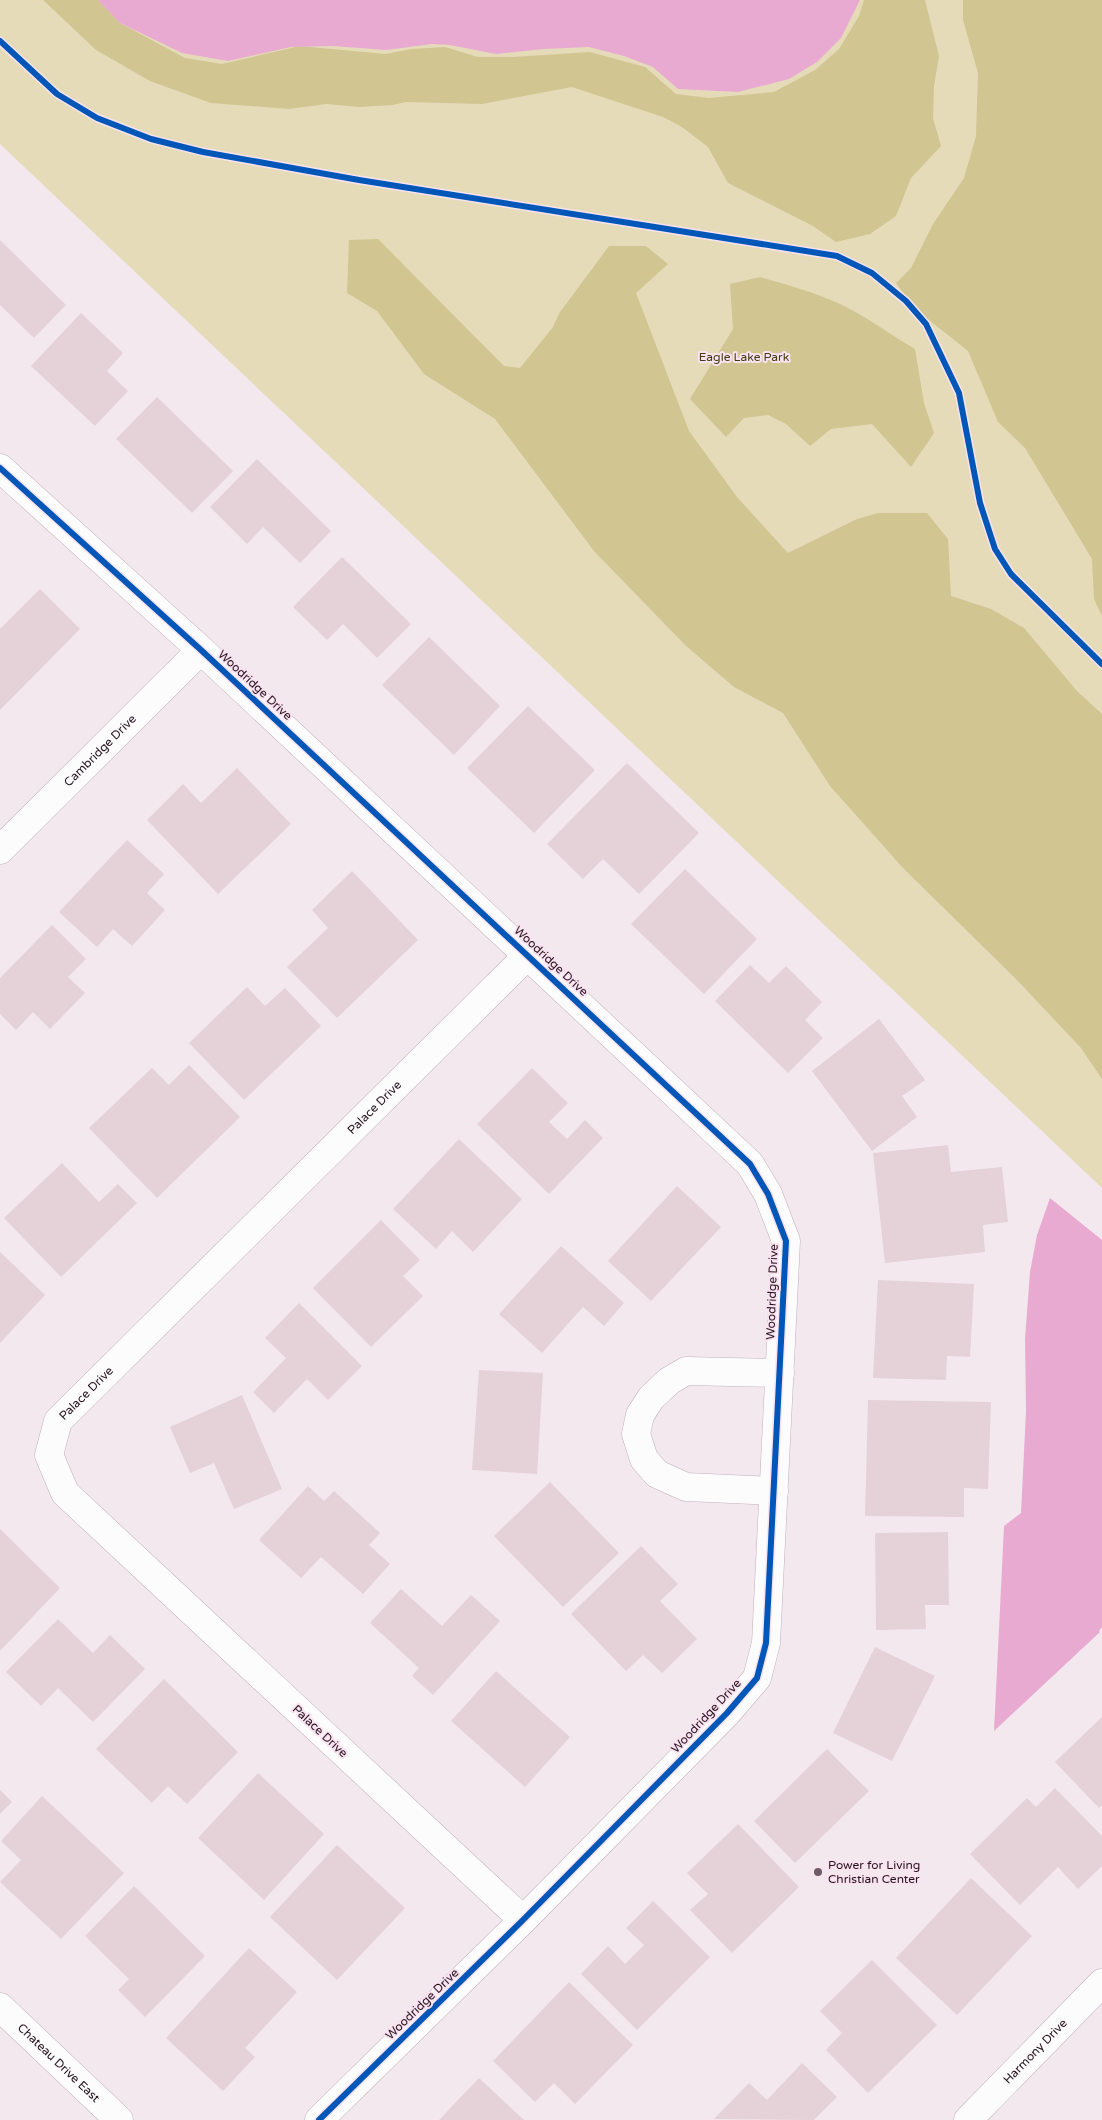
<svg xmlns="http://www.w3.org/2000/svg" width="1102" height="2120" viewBox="0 0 1102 2120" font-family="'Varela Round',sans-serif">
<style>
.green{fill:#e5dbb9}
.forest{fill:#d1c592}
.water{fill:#e9aad2}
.building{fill:#e5d1d8}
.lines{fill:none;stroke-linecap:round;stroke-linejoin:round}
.street-casing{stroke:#bfb0b9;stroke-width:29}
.street{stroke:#fdfcfd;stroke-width:28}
.cycleway-casing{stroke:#f9e3f0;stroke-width:9}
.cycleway{stroke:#0057b8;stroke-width:6}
.poi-dot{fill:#6c5c66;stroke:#f9e3f0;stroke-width:2}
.labels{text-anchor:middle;stroke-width:4;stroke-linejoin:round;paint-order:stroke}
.park-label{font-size:12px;fill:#403b10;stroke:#f9e3f0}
.street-label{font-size:12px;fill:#23111c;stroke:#f9e3f0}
.poi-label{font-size:12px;fill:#23111c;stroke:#f9e3f0;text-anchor:start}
</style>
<rect width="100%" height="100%" fill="#f4e8ef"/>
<path class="green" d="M0 0H1102V1188L0 144Z"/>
<g class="forest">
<path d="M43 0H98L120 23 185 58 222 64 300 46 385 54 412 49 445 47 478 57H513L590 52 645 67 676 94 709 98 774 92 815 70 839 49 859 16 864 0H925L939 56 934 86 933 118 941 146 911 178 896 216 870 234 836 242 813 226 728 183 708 147 682 127 663 117 572 87 482 104 406 102 393 105 359 107 327 104 289 109 211 103 150 81 96 50Z"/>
<path d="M963 0H1102V616L1094 599 1092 559 1025 448 998 422 968 351 914 308 896 283 911 268 933 224 964 178 976 136 978 73 963 20Z"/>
<path d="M378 239 504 366 520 368 553 327 560 312 609 246H646L668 264 636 293 689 431 737 497 788 553 857 519 878 513H927L948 539 951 596 991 609 1024 628 1077 691 1102 714V1079L1081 1048 1016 979 903 868 830 786 783 713 734 687 685 645 594 551 495 419 424 374 377 311 347 293 349 240Z"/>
<path d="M760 277C794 287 829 296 859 314 878 325 896 338 915 349L924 403 934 433 911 467 872 424 831 429 810 446 786 424 768 415 744 418 726 437 690 399 733 329 730 284Z"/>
</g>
<g class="water">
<path d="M98 0H860L841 38 817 62 789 79 738 92 678 89 653 67 624 56 589 47 544 49 496 54 450 45 432 44 386 50 332 46 291 47 228 61 182 53 120 23Z"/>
<path d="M1050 1198 1102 1240V1627L1099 1631 1100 1632 994 1731 1004 1526 1021 1513 1026 1411 1025 1339 1030 1272 1037 1235Z"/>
</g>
<g class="building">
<path d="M0 240 66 305 34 338 0 305Z"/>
<path d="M81 313 123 353 107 371 128 391 95 426 31 366Z"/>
<path d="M157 397 233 471 192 513 116 439Z"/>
<path d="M257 459 331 531 300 563 263 527 247 544 210 507Z"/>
<path d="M342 557 411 624 377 658 343 624 327 640 293 607Z"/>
<path d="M40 589 80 629 0 710V629Z"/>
<path d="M429 637 500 706 454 755 382 685Z"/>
<path d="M528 706 595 770 534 833 467 768Z"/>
<path d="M627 763 699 833 639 894 603 859 583 879 547 844Z"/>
<path d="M237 768 291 824 218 894 147 820 183 784 201 803Z"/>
<path d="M127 840 164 874 147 893 165 910 132 946 113 929 97 947 59 912Z"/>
<path d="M685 869 757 939 704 994 631 924Z"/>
<path d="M352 871 418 940 337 1018 287 967 328 928 312 910Z"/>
<path d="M52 925 86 959 68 977 85 993 50 1029 33 1012 16 1030 0 1014V978Z"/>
<path d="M750 965 769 983 786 966 822 1002 805 1020 823 1038 788 1073 715 1001Z"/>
<path d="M247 987 265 1006 285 988 321 1026 244 1100 189 1043Z"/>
<path d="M879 1019 925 1080 902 1096 917 1117 872 1151 812 1071Z"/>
<path d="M189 1065 240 1117 157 1198 89 1128 152 1068 169 1085Z"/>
<path d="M532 1068 568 1103 549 1122 567 1139 585 1120 603 1138 549 1194 477 1124Z"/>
<path d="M459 1139 522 1199 473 1252 452 1231 436 1249 393 1209Z"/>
<path d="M948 1145 951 1172 1002 1167 1008 1222 983 1225 985 1252 885 1263 873 1153Z"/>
<path d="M62 1163 99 1202 118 1184 137 1203 61 1277 4 1218Z"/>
<path d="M677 1186 721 1227 651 1301 608 1261Z"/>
<path d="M381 1220 420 1260 403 1276 423 1296 371 1347 313 1288Z"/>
<path d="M561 1246 624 1303 604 1326 583 1307 542 1353 499 1314Z"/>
<path d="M0 1252 45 1295 0 1343Z"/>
<path d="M878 1280 974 1284 970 1357 947 1356 946 1380 873 1378Z"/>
<path d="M299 1303 362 1366 328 1400 307 1379 274 1413 253 1392 286 1358 265 1338Z"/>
<path d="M479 1370 543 1373 537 1474 472 1470Z"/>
<path d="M242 1395 282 1489 234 1509 214 1463 190 1473 170 1427Z"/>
<path d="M868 1400 991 1402 988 1489 964 1488V1517L865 1516Z"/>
<path d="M550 1482 619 1553 563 1607 494 1536Z"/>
<path d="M308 1486 324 1501 334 1491 380 1533 369 1545 390 1564 363 1594 321 1557 301 1578 259 1540Z"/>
<path d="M0 1529 60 1588 0 1651Z"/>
<path d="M948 1532 949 1605H925L926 1629 876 1630 875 1533Z"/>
<path d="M641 1546 678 1584 660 1601 697 1639 662 1673 643 1655 626 1671 571 1614Z"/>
<path d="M401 1589 442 1626 471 1595 500 1621 433 1695 412 1676 419 1668 370 1623Z"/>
<path d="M58 1619 93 1653 110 1635 145 1669 93 1722 58 1688 41 1706 6 1672Z"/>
<path d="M875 1647 935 1676 892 1761 833 1733Z"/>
<path d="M496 1671 570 1737 525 1787 451 1721Z"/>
<path d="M164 1679 238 1752 187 1804 168 1786 152 1803 96 1749Z"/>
<path d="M1102 1717V1805L1099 1808 1055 1762Z"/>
<path d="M827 1749 869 1791 795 1863 754 1821Z"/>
<path d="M258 1773 324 1834 264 1900 198 1838Z"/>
<path d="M1055 1788 1102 1836V1866L1078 1889 1058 1867 1020 1905 970 1854 1027 1798 1036 1807Z"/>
<path d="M0 1790 12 1802 0 1814Z"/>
<path d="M42 1796 124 1873 61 1939 0 1882 21 1860 1 1841Z"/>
<path d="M738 1824 799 1887 732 1953 690 1910 708 1894 687 1873Z"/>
<path d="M337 1845 405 1908 337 1980 270 1917Z"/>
<path d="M971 1878 1032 1936 957 2015 896 1958Z"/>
<path d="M134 1886 205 1956 145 2017 118 1990 129 1979 85 1936Z"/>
<path d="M653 1901 710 1957 637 2030 581 1974 608 1946 625 1964 644 1945 626 1928Z"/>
<path d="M249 1948 297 1992 245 2048 255 2057 223 2091 166 2038Z"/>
<path d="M872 1960 937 2025 868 2093 826 2050 842 2033 820 2011Z"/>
<path d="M569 1982 633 2045 575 2104 554 2083 535 2102 493 2061Z"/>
<path d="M802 2063 837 2097 814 2120 714 2119 749 2083 767 2100Z"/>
<path d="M479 2078 524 2120H439Z"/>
</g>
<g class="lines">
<g class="street-casing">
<g id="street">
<path d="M0 468 201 650 750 1164 768 1194 786 1241 766 1643 757 1678 727 1713 523 1920 319 2120"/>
<path id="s1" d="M0 850 201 650"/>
<path d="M774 1491 686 1487 657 1474 644 1459 636 1434 640 1415 651 1398 669 1381 686 1371 780 1373"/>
<path id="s2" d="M523 1920 65 1493 49 1455 58 1421 528 955"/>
<path id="s3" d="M0 2007 119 2120"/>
<path id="s4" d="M968 2120 1102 1983"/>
</g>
</g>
<use href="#street" class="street"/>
<g class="cycleway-casing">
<g id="cycleway">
<path d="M0 41 57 94 97 118 151 139 203 152 359 180 837 256 872 273 906 301 926 324 959 393 980 503 995 549 1011 574 1102 664"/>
<path d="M0 468 201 650 750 1164 768 1194 786 1241 766 1643 757 1678 727 1713 523 1920 319 2120"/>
</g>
</g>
<use href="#cycleway" class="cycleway"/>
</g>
<circle class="poi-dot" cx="818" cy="1872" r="5"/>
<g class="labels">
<g class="park-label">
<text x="744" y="361">Eagle Lake Park</text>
</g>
<g class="street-label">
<text transform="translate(255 685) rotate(43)" y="4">Woodridge Drive</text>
<text dy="4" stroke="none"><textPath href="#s1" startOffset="141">Cambridge Drive</textPath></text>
<text transform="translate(551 961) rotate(43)" y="4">Woodridge Drive</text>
<text dy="4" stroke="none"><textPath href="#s2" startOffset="1148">Palace Drive</textPath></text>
<text transform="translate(772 1292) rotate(-88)" y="4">Woodridge Drive</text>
<text dy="4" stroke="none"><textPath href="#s2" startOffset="742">Palace Drive</textPath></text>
<text transform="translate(706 1716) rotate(-47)" y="4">Woodridge Drive</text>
<text transform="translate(320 1731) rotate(43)" y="4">Palace Drive</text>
<text transform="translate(422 2004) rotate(-44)" y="4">Woodridge Drive</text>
<text dy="4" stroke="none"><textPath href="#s4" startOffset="96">Harmony Drive</textPath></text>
<text dy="4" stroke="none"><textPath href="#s3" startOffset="81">Chateau Drive East</textPath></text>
</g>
<g class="poi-label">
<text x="828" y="1869">Power for Living<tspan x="828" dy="14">Christian Center</tspan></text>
</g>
</g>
</svg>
